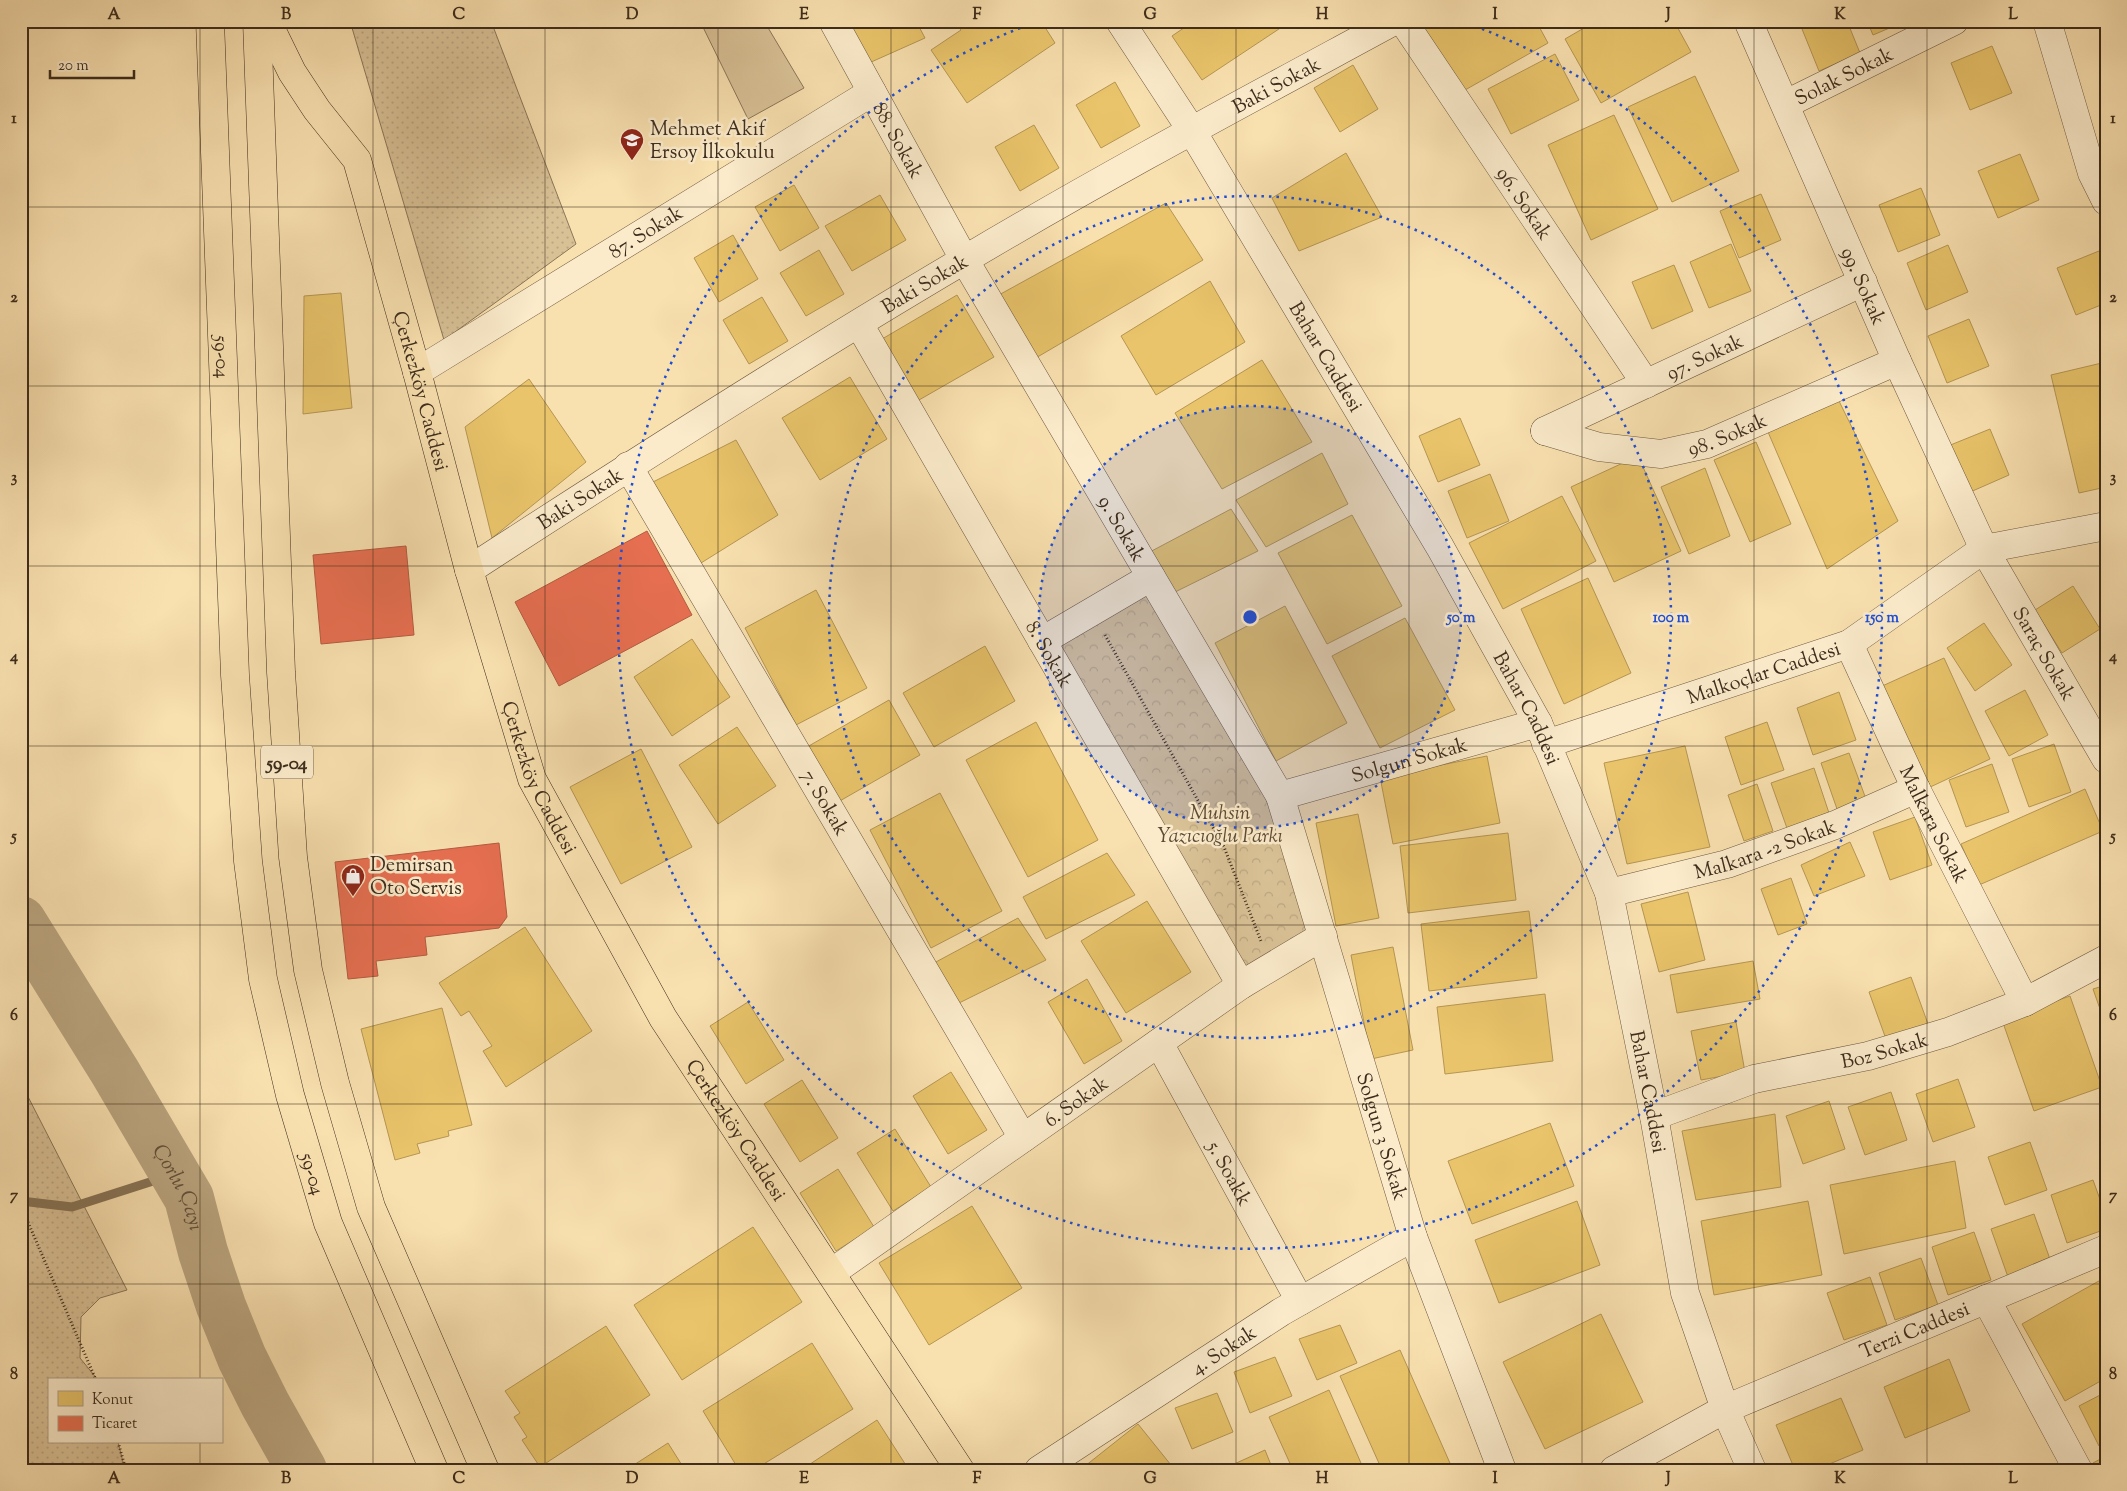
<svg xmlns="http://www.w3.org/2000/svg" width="2127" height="1491" viewBox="0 0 2127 1491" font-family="'Sorts Mill Goudy',serif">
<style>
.grass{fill:url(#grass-dots);stroke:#8b7659}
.forest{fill:url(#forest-crowns);stroke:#8b7659}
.pitch{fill:#d9c196;stroke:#8b7659}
.homes{fill:#e9c46a;stroke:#b59653}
.shops{fill:#e76f51;stroke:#b45b41}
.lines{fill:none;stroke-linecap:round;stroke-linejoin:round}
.stream{stroke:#877356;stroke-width:9}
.river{stroke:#b9a37d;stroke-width:50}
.minor-casing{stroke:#6c5941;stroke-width:29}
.major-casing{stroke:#3d2c1c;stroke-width:29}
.path{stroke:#3d2c1c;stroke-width:3;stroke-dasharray:1 2.5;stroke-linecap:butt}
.minor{stroke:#fbebcb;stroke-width:28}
.major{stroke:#f9e0af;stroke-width:28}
.grid{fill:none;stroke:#3d2c1c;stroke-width:1;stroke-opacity:0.55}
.ring{fill:none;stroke:#1d4ed8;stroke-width:2.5;stroke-dasharray:2.5 5}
.labels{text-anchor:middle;stroke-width:5;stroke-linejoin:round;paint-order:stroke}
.shield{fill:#fbebcb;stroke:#766550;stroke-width:1}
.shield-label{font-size:19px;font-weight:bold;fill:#3d2c1c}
.street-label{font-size:20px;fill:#3d2c1c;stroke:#fbebcb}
.poi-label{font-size:20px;fill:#3d2c1c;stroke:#fbebcb;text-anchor:start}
.park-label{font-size:20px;font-style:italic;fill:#5c4a34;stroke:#fbebcb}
.water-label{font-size:21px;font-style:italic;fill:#625039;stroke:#fbebcb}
.centre{fill:#1d4ed8;stroke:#fbebcb;stroke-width:2.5}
.ring-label{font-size:15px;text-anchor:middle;font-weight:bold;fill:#1d4ed8;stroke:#fbebcb;stroke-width:5;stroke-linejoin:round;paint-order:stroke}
.neatline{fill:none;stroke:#3d2c1c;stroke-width:2}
.grid-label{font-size:16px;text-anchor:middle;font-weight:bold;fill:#3d2c1c}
</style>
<defs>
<pattern id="grass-dots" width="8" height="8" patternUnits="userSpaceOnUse" patternTransform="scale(1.25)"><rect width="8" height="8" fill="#d9c196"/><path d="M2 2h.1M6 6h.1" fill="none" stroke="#bba681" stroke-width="1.8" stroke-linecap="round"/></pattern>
<pattern id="forest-crowns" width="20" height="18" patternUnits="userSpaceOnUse" patternTransform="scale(1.25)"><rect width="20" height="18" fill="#d9c196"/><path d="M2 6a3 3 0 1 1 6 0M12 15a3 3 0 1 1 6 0" fill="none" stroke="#bba681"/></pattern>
</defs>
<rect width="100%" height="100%" fill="#f9e0af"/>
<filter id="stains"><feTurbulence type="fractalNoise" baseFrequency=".004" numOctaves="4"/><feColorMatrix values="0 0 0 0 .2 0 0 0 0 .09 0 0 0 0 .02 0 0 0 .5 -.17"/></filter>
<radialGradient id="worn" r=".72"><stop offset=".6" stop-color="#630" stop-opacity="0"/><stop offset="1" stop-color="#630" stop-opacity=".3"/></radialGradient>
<g class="grass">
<path d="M350 21H491L576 244 444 340Z"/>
<path d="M21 1083 127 1290 100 1298 81 1317 80 1358 98 1380H49V1442H118L125 1470H21Z"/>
</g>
<path class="forest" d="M1146 588 1273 801 1315 933 1242 976 1051 644Z"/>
<path class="pitch" d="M700 21H764L804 88 748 119Z"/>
<g class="homes">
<path d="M845 21H916L925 38 869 63Z"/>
<path d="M955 21H1041L1055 43 967 103 931 50 961 30Z"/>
<path d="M1194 21H1291L1202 80 1172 36Z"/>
<path d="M1437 21H1536L1548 43 1458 94 1422 30Z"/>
<path d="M1596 21H1674L1691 52 1601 103 1565 39Z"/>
<path d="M1806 21H1847L1860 53 1819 71 1800 24Z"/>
<path d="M1867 21H1906L1873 35Z"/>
<path d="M1992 46 2012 93 1970 110 1951 63Z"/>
<path d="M1555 54 1579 100 1511 134 1488 89Z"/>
<path d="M1353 65 1378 109 1340 132 1314 88Z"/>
<path d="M1695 76 1739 171 1672 202 1628 107Z"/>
<path d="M1115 82 1140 126 1101 148 1076 105Z"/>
<path d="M1614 115 1658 209 1591 240 1548 145Z"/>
<path d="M1034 125 1059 168 1020 191 995 147Z"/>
<path d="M1346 153 1382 217 1299 251 1272 198Z"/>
<path d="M2020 154 2039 200 1998 218 1978 171Z"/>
<path d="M794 185 819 228 780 251 755 207Z"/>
<path d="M1921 188 1940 235 1898 252 1879 205Z"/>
<path d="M1761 194 1781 240 1739 258 1720 211Z"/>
<path d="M880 195 906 240 852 271 825 226Z"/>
<path d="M1166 203 1203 260 1034 359 997 296Z"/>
<path d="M733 235 758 279 719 302 694 258Z"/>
<path d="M1731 244 1751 291 1709 308 1690 262Z"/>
<path d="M1948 245 1968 292 1926 310 1907 263Z"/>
<path d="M819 250 844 294 806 316 780 273Z"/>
<path d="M2099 251 2106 267V303L2076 315 2057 268Z"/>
<path d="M1674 265 1693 311 1652 329 1632 282Z"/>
<path d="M1210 281 1245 342 1156 395 1121 336Z"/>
<path d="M341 293 352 408 303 414 304 296Z"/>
<path d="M957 295 994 357 912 404 877 342Z"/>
<path d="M762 297 788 341 749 364 723 320Z"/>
<path d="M1969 319 1989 366 1947 383 1928 336Z"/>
<path d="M1262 360 1312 442 1222 489 1175 413Z"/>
<path d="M2106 362V487L2079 493 2051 375Z"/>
<path d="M850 377 887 439 820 480 782 418Z"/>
<path d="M529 379 586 462 492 538 465 427Z"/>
<path d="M1838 399 1898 521 1827 569 1768 432Z"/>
<path d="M1460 418 1480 465 1438 482 1419 436Z"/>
<path d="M1990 429 2009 475 1968 493 1948 446Z"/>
<path d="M736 440 778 515 701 563 651 483Z"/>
<path d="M1756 442 1791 524 1750 542 1714 460Z"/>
<path d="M1322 453 1348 504 1266 547 1236 500Z"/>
<path d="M1638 456 1681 551 1614 582 1571 487Z"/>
<path d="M1705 468 1730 536 1689 554 1661 487Z"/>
<path d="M1490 474 1509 521 1467 538 1448 491Z"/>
<path d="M1562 496 1596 561 1503 609 1469 543Z"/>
<path d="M1231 509 1258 551 1169 595 1146 554Z"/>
<path d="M1352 515 1402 606 1327 644 1278 553Z"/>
<path d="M1588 578 1631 673 1564 704 1521 609Z"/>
<path d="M2073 586 2100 629 2062 653 2035 610Z"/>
<path d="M816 590 867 688 796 725 745 628Z"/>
<path d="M1285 606 1347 723 1276 761 1215 643Z"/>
<path d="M1405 618 1455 710 1380 748 1332 656Z"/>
<path d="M1984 623 2012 665 1975 691 1947 648Z"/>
<path d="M692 639 730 697 672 736 634 677Z"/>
<path d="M985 646 1015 701 934 747 903 693Z"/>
<path d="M1944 658 1990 759 1926 789 1880 687Z"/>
<path d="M2025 690 2048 735 2009 756 1985 711Z"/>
<path d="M1839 692 1856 740 1813 755 1797 708Z"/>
<path d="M889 700 920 755 838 802 807 747Z"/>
<path d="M1036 722 1098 840 1028 877 966 760Z"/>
<path d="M1767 722 1784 770 1741 785 1725 737Z"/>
<path d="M737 727 776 786 718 824 679 765Z"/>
<path d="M2054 744 2071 792 2029 807 2012 759Z"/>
<path d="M1685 746 1710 847 1627 864 1604 763Z"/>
<path d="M641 749 692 847 621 884 570 787Z"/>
<path d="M1849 753 1866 799 1837 809 1821 763Z"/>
<path d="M1487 756 1500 823 1393 844 1380 777Z"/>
<path d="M1992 764 2009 812 1966 827 1949 780Z"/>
<path d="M1814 768 1830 816 1788 831 1771 783Z"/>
<path d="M1757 784 1773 831 1744 841 1728 795Z"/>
<path d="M2085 789 2103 831 1979 885 1961 844Z"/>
<path d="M940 793 1002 911 931 948 870 830Z"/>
<path d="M1358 814 1379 918 1336 926 1316 823Z"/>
<path d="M1915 817 1932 865 1890 880 1873 832Z"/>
<path d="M1508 833 1516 900 1408 913 1400 846Z"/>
<path d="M1850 842 1865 876 1814 896 1801 865Z"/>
<path d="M1107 853 1135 895 1046 939 1023 897Z"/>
<path d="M1791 878 1807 924 1778 935 1761 889Z"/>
<path d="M1688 892 1705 960 1659 972 1641 904Z"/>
<path d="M1147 901 1191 972 1126 1013 1081 941Z"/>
<path d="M1529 911 1537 978 1429 991 1421 924Z"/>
<path d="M1018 918 1046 960 957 1004 934 963Z"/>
<path d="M525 927 592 1031 506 1087 483 1051 492 1046 469 1011 461 1016 439 983Z"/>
<path d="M1393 947 1413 1050 1371 1059 1351 955Z"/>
<path d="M1753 961 1760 999 1677 1013 1670 975Z"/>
<path d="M1911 977 1928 1024 1886 1039 1869 992Z"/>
<path d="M1087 979 1122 1041 1084 1064 1048 1002Z"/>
<path d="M2106 985V1026L2093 989Z"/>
<path d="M1545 994 1553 1061 1445 1074 1437 1007Z"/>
<path d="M2070 996 2102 1087 2034 1111 2002 1020Z"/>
<path d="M748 1002 784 1060 746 1084 710 1026Z"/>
<path d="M442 1008 472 1125 448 1131 449 1136 417 1144 420 1153 395 1160 361 1029Z"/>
<path d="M1736 1022 1745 1072 1701 1080 1691 1031Z"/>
<path d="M951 1072 987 1130 948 1154 913 1096Z"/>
<path d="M1958 1079 1975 1127 1933 1142 1916 1094Z"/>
<path d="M802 1080 838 1138 800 1162 764 1104Z"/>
<path d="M1891 1092 1907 1140 1865 1155 1848 1107Z"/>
<path d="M1829 1101 1845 1149 1803 1164 1786 1116Z"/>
<path d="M1775 1114 1781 1187 1696 1200 1682 1131Z"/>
<path d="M1550 1123 1574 1186 1472 1224 1448 1161Z"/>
<path d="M895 1129 931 1187 893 1211 857 1153Z"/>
<path d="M2030 1142 2047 1190 2005 1205 1988 1157Z"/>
<path d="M1955 1161 1966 1228 1844 1254 1830 1185Z"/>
<path d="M838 1169 874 1227 836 1251 800 1193Z"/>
<path d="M2093 1180 2106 1216V1229L2067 1243 2051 1195Z"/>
<path d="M1577 1201 1600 1265 1499 1303 1475 1240Z"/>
<path d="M1808 1201 1822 1275 1714 1295 1701 1221Z"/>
<path d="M972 1206 1022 1288 929 1345 879 1263Z"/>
<path d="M2034 1214 2051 1262 2008 1277 1991 1229Z"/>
<path d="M753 1227 802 1302 682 1380 634 1305Z"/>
<path d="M1974 1232 1991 1280 1948 1295 1932 1247Z"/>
<path d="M1921 1258 1938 1305 1895 1320 1879 1273Z"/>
<path d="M1870 1277 1887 1325 1844 1340 1827 1293Z"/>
<path d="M2106 1277V1378L2065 1401 2022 1324Z"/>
<path d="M1601 1314 1643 1402 1545 1449 1503 1362Z"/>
<path d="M1340 1325 1357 1363 1317 1380 1299 1339Z"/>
<path d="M606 1326 650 1395 540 1467 522 1440 527 1437 514 1417 520 1413 505 1391Z"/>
<path d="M812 1343 853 1409 754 1470H739L703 1411Z"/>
<path d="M1400 1350 1453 1470H1382L1340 1376Z"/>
<path d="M1275 1357 1292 1396 1250 1413 1234 1372Z"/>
<path d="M1949 1359 1970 1411 1905 1438 1884 1387Z"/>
<path d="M1329 1390 1364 1470H1293L1269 1417Z"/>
<path d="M2106 1392V1442L2099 1446 2079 1406Z"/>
<path d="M1217 1393 1233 1432 1192 1449 1175 1408Z"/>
<path d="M1841 1398 1863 1450 1815 1470H1795L1776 1425Z"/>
<path d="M877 1420 909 1470H801Z"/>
<path d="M1138 1424 1175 1470H1080Z"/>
<path d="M668 1443 685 1470H626Z"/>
<path d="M1265 1450 1273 1470H1221Z"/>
<path d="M2106 1456V1470H2096L2093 1463Z"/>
</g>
<g class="shops">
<path d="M647 531 692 615 559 686 515 602Z"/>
<path d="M406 546 414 635 321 644 313 555Z"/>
<path d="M499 843 507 917 499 928 425 937 427 955 376 961 378 976 348 979 335 862Z"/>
</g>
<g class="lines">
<path class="stream" d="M21 1201 72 1207 175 1174"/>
<path class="river" id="s1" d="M21 921 115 1072 189 1198 203 1252 221 1306 242 1358 265 1404 302 1470"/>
<g class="minor-casing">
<g id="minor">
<path id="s2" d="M833 21 964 259 1280 796 1413 1237 1502 1470"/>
<path id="s3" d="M1120 21 1192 131 1440 547 1538 723 1609 893 1654 1116 1685 1293 1725 1409 1752 1470"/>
<path id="s4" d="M1403 21 1646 384"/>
<path id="s5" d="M1748 21 1897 361 1984 549 2106 759"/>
<path d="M2047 21 2092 173 2106 201"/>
<path id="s6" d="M1786 104 1954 21"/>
<path id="s7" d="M859 324 1241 985"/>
<path id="s8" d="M417 372 872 92"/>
<path id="s9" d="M1545 431 1599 447 1661 454 1707 444 1897 361"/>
<path id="s10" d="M1545 431 1863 282"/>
<path id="s11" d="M628 466 1023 1138"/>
<path id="s12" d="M469 570C632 464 796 359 964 260 1105 176 1250 99 1394 21"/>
<path d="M1042 641 1151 577"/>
<path id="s13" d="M1849 644 1916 789 2025 1002"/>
<path id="s14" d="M1546 744 1849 644 1984 549 2106 526"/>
<path id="s15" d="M1280 796 1538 723"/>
<path id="s16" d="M1609 893 1727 864 1835 825 1916 789"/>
<path id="s17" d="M1159 1043 1300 1301"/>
<path id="s18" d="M1654 1116 1754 1079 1868 1056 1948 1032 2025 1002 2106 959"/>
<path id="s19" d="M831 1273 1241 985 1323 936"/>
<path d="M1986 1299 2078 1470"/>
<path id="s20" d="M1039 1470 1281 1312 1413 1237"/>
<path id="s21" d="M1614 1470 1725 1409 2106 1249"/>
</g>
</g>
<g class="major-casing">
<g id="major">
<path id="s22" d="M210 21 235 675 248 861 263 979 290 1095 328 1223 434 1470"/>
<path d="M257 21 281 672 293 857 308 970 335 1083 371 1207 485 1470"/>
<path id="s23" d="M267 21 292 72 317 110 357 160 417 372 469 570 532 779 663 1018 960 1470"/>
</g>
</g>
<g class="path">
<path d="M1105 635 1224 847 1261 941"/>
<path d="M21 1206 96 1380"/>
<path d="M118 1442 126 1470"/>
</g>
<use href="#minor" class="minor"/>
<use href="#major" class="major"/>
</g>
<path class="grid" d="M200 21V1380M373 21V1470M545 21V1470M718 21V1470M891 21V1470M1063 21V1470M1236 21V1470M1409 21V1470M1582 21V1470M1754 21V1470M1927 21V1470M21 207H2106M21 386H2106M21 566H2106M21 746H2106M21 925H2106M21 1104H2106M21 1284H2106M200 1442V1470"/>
<circle cx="1250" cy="617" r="211" fill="#1d4ed8" fill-opacity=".12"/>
<g class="ring">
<circle cx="1250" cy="617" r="211"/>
<circle cx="1250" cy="617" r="421"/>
<path d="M1461 21A632 632 0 1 1 1039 21"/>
</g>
<defs>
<g id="school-pin" transform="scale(1.25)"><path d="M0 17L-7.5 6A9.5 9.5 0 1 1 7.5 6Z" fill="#8f2418" stroke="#fbebcb"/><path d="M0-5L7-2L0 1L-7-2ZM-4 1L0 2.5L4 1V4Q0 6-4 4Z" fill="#fff"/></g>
<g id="shop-pin" transform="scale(1.25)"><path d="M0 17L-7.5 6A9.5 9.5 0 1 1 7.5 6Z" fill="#8f2418" stroke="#fbebcb"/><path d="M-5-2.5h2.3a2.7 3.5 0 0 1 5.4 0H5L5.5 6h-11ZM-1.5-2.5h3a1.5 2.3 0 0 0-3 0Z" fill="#fff"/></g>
</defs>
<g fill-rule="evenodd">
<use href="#school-pin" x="632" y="140"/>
<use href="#shop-pin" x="353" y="876"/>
</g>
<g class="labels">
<rect class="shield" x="261" y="745.5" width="52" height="33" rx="4"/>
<g class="shield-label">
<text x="287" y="769">59-04</text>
</g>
<g class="street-label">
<text dy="7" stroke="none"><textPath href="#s6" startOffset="64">Solak Sokak</textPath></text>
<text dy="7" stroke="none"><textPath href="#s12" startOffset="942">Baki Sokak</textPath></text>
<text dy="7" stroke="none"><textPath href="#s2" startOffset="136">88. Sokak</textPath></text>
<text dy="7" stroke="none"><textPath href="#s4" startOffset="219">96. Sokak</textPath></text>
<text dy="7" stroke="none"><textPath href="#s8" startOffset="268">87. Sokak</textPath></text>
<text dy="7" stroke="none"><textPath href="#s12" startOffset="538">Baki Sokak</textPath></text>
<text dy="7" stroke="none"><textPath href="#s5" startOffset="289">99. Sokak</textPath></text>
<text dy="7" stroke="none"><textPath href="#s22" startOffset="336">59-04</textPath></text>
<text dy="7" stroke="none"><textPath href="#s3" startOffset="394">Bahar Caddesi</textPath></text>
<text dy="7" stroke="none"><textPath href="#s10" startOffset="176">97. Sokak</textPath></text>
<text dy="7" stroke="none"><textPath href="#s23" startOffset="406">Çerkezköy Caddesi</textPath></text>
<text dy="7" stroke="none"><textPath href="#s9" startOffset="188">98. Sokak</textPath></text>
<text dy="7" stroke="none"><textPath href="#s12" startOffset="132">Baki Sokak</textPath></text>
<text dy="7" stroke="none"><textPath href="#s2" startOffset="584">9. Sokak</textPath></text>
<text dy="7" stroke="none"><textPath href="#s5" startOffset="699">Saraç Sokak</textPath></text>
<text dy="7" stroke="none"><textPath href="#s7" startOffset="381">8. Sokak</textPath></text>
<text dy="7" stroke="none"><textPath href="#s14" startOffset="229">Malkoçlar Caddesi</textPath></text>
<text dy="7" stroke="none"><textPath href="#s3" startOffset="799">Bahar Caddesi</textPath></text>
<text dy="7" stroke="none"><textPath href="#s15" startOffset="134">Solgun Sokak</textPath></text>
<text dy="7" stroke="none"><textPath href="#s23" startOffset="811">Çerkezköy Caddesi</textPath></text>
<text dy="7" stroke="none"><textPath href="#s11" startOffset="390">7. Sokak</textPath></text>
<text dy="7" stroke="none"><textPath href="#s13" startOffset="199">Malkara Sokak</textPath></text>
<text dy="7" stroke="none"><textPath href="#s16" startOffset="162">Malkara -2 Sokak</textPath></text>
<text dy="7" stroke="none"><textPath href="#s18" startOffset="240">Boz Sokak</textPath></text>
<text dy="7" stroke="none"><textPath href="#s3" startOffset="1204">Bahar Caddesi</textPath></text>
<text dy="7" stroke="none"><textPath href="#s19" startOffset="299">6. Sokak</textPath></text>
<text dy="7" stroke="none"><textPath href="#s23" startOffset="1216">Çerkezköy Caddesi</textPath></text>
<text dy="7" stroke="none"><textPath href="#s2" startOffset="1250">Solgun 3 Sokak</textPath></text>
<text dy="7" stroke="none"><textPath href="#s17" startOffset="148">5. Soakk</textPath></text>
<text dy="7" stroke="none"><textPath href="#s22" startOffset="1161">59-04</textPath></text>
<text dy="7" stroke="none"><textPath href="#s21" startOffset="332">Terzi Caddesi</textPath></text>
<text dy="7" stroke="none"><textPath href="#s20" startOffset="220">4. Sokak</textPath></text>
</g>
<g class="poi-label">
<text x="650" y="135">Mehmet Akif<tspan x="650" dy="23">Ersoy İlkokulu</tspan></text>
<text x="370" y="871">Demirsan<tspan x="370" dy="23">Oto Servis</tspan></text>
</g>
<g class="park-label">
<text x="1220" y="819">Muhsin<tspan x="1220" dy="23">Yazıcıoğlu Parkı</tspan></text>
</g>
<g class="water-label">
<text dy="7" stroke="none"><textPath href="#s1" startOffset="310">Çorlu Çayı</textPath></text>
</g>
</g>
<circle cx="1250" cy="617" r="8" class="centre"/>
<g class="ring-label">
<text x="1461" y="622">50 m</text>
<text x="1671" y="622">100 m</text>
<text x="1882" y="622">150 m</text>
</g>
<rect width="2127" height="1491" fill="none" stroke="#f9e0af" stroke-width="55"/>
<rect x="48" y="1378" width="175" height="65" fill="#fbebcb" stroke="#af9f85"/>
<rect x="58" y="1391" width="25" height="15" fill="#e9c46a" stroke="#af9f85"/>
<text x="92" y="1404" font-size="15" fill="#3d2c1c">Konut</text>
<rect x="58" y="1416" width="25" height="15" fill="#e76f51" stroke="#af9f85"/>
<text x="92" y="1428" font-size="15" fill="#3d2c1c">Ticaret</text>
<path d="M50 70v8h84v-8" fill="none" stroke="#3d2c1c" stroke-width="2.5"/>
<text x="58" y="70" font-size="15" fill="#3d2c1c" stroke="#fbebcb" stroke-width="4" paint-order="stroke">20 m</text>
<rect x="28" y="28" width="2072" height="1436" class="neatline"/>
<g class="grid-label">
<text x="114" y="19">A</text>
<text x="286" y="19">B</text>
<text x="459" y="19">C</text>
<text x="632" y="19">D</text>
<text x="804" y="19">E</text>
<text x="977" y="19">F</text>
<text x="1150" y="19">G</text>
<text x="1322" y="19">H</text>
<text x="1495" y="19">I</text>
<text x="1668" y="19">J</text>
<text x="1840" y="19">K</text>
<text x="2013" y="19">L</text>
<text x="14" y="123">1</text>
<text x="2113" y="123">1</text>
<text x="14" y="302">2</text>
<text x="2113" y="302">2</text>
<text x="14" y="482">3</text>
<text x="2113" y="482">3</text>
<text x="14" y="661">4</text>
<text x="2113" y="661">4</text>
<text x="14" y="841">5</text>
<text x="2113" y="841">5</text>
<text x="14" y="1020">6</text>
<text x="2113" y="1020">6</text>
<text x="14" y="1200">7</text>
<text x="2113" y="1200">7</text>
<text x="14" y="1379">8</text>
<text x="2113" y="1379">8</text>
<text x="114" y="1483">A</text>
<text x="286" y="1483">B</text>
<text x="459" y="1483">C</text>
<text x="632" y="1483">D</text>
<text x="804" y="1483">E</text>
<text x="977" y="1483">F</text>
<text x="1150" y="1483">G</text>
<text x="1322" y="1483">H</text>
<text x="1495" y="1483">I</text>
<text x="1668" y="1483">J</text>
<text x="1840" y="1483">K</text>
<text x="2013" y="1483">L</text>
</g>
<rect width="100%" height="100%" filter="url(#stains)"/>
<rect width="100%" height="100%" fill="url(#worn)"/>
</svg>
